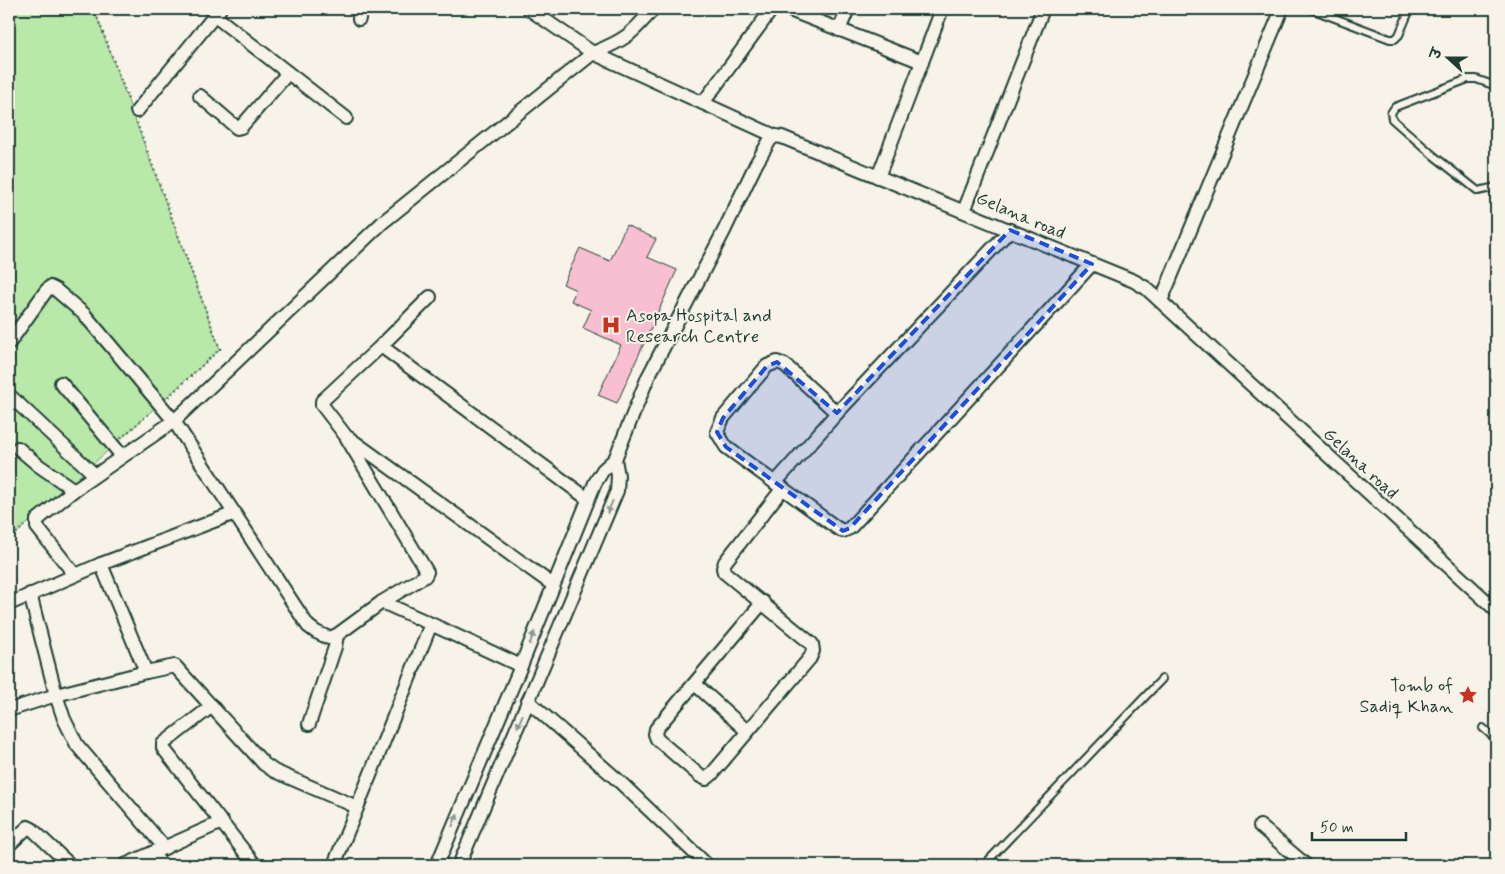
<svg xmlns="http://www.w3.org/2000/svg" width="1505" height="874" viewBox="0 0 1505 874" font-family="Mynerve,'Playpen Sans Deva',sans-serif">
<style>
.green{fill:#b8e9a9;stroke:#6c936e}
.building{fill:#f8bfd2;stroke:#1f3d34}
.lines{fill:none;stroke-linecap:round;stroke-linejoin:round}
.service-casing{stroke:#1f3d34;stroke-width:10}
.minor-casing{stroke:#1f3d34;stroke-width:16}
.path{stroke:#1f3d34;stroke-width:2.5;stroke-dasharray:1 4;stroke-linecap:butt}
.service{stroke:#f7f3e8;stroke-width:6}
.minor{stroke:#f7f3e8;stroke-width:12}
.oneway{fill:#8b988e}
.marked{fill:#1d4ed8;fill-opacity:0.2;stroke:#1d4ed8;stroke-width:4;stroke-dasharray:10 6;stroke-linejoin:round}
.labels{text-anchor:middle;stroke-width:4;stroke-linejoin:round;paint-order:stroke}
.street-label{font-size:18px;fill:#1f3d34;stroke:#f7f3e8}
.poi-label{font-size:18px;fill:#1f3d34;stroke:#f7f3e8;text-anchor:start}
</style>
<rect width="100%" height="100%" fill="#f7f3e8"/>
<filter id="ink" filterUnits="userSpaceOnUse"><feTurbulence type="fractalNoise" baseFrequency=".02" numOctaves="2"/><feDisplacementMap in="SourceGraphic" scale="10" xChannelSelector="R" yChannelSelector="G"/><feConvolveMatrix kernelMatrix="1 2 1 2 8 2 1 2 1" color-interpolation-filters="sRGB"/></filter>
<g filter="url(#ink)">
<path class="green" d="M9 9H94L220 349 9 540Z"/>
<path class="building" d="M626 225 656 239 647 257 677 270 617 403 598 395 621 345 583 328 591 310 571 301 576 290 563 284 580 248 610 261Z"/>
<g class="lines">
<g class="service-casing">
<g id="service">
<path d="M1311 9 1390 39H1395L1399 35 1410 9"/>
<path d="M1496 86 1476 79H1468L1395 107 1391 113 1392 119 1434 156 1478 191 1496 187"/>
<path d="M1483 728 1496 739"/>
<path d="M984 865 1162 679"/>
</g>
</g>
<g class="minor-casing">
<g id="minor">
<path d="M529 9 593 53 775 136"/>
<path d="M787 9 922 62 942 9"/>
<path d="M215 16 346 118"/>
<path d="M359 19 360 9"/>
<path d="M839 30 848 9"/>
<path d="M200 96 237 128 241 127 288 73"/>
<path d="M703 103 772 9"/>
<path d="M137 111 220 9"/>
<path d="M878 177 922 62"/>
<path d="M964 211 1043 9"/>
<path d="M1161 301 1282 9"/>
<path d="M9 343 46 291 50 287 56 290 84 314 174 421 308 626 316 632 329 638 337 635 382 602 431 624 334 865"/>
<path d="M381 346 588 499"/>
<path d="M61 383 122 456"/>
<path d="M9 395 95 475"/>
<path d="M837 413 785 365 777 362 767 366 723 418 717 432 726 447 837 528 843 531 850 528 1092 264"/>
<path d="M349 438 553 585"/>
<path d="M18 448 38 465 74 490"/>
<path d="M775 483 837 413 1010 230"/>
<path d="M101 564 146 672"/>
<path d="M75 575 37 527V520L74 490 174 421 383 222 593 53C625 40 631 35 653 9"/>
<path d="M30 594 56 695 64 719 77 745 165 848"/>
<path d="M382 602 425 576 427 572 345 435 322 405V401L381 346 430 297"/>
<path d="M763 602 656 729 655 734 657 739 700 776 706 779 711 775 810 658 813 651 812 644 724 572 723 568 725 562 783 488"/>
<path d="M9 604 101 564 235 513"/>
<path d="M431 624 521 666"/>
<path d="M695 684 747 731"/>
<path d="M528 701 620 782 706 864"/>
<path d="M212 706 163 744V748L255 865"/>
<path d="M9 710 56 695 146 672 175 666 264 764 274 771 357 807"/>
<path d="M309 724 335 647 337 635"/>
<path d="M1260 826 1306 865"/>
<path d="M9 845 28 827 32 829 70 865"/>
<path d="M152 853 162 865"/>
<path d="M125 865 222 822"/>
<path d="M437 865 521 666 595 483 603 470 615 459 648 377 724 231 756 164 770 140 775 136 782 137C899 186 1017 233 1134 281L1146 288 1496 610"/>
<path d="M459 865 617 491 618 476 615 459"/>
</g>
</g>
<g class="path">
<path d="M94 9 129 101"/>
<path d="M137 123 220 349 168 397"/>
<path d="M121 438 151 412"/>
<path d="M9 540 24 526"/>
</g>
<use href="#service" class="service"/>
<use href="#minor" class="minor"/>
</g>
<defs><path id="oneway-solid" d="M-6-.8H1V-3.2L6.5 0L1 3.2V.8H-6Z" transform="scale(1.25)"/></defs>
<g class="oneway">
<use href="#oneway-solid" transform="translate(610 507) rotate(113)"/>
<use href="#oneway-solid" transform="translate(532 638) rotate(-68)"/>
<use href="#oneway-solid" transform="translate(520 721) rotate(113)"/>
<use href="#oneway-solid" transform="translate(455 820) rotate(-67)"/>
</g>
</g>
<path class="marked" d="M1010 230 1092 264 850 528 843 531 726 447 717 432 723 418 767 366 777 362 837 413Z"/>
<defs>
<g id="hospital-bare" transform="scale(1.5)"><path d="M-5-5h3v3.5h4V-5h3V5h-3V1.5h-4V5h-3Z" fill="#c8321e" stroke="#f7f3e8" stroke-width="2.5" paint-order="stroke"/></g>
<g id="sight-bare" transform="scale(1.5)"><path d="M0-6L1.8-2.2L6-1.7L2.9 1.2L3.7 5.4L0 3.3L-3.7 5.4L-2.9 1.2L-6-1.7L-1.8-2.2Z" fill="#c8321e" stroke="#f7f3e8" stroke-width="2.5" paint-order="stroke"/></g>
</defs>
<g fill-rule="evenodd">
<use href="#hospital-bare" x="611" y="325"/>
<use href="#sight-bare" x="1468" y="695"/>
</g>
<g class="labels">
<g class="street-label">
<text transform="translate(1021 215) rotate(23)" y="6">Gelana road</text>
<text transform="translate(1361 463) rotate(43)" y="6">Gelana road</text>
</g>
<g class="poi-label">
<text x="626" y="321">Asopa Hospital and<tspan x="626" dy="21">Research Centre</tspan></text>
<text x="1453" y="691" text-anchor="end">Tomb of<tspan x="1453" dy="21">Sadiq Khan</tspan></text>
</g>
</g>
<rect width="1505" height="874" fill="none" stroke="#f7f3e8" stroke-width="30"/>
<rect x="15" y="15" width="1475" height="844" fill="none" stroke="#1f3d34" stroke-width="2" filter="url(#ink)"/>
<g transform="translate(1448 58) rotate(291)" stroke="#f7f3e8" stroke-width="4" paint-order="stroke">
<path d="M0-4L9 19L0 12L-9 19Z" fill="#1f3d34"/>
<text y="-8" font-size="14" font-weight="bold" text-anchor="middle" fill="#1f3d34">उ</text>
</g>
<path d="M1312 832v8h94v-8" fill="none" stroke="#1f3d34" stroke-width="2.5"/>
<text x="1320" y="832" font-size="15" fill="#1f3d34" stroke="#f7f3e8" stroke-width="4" paint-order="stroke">50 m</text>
</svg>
